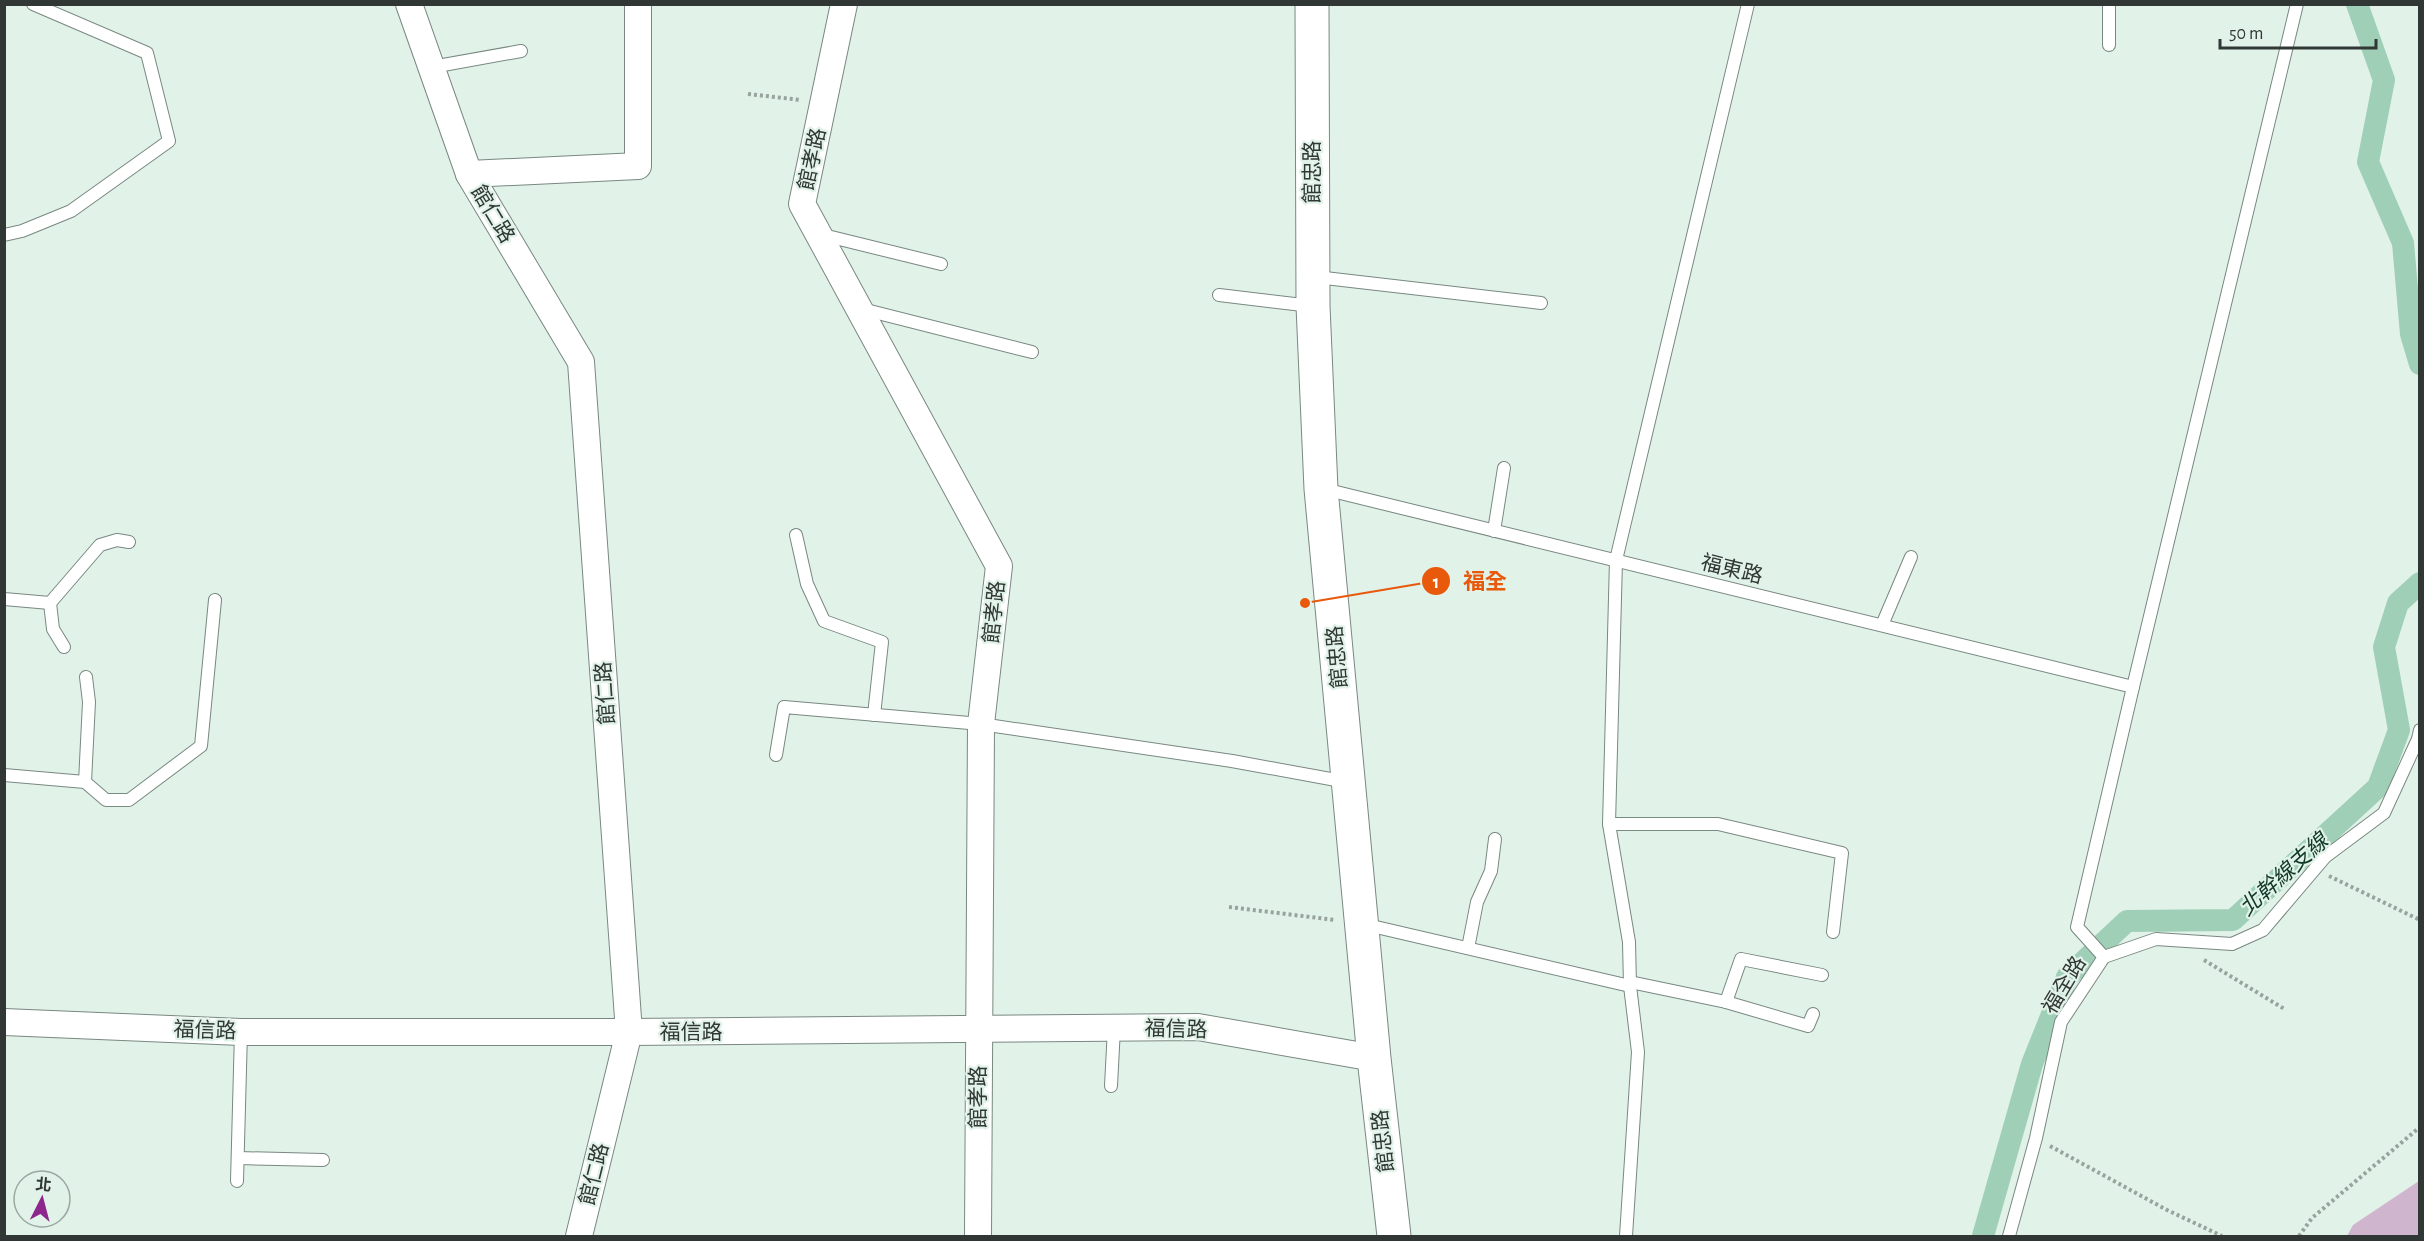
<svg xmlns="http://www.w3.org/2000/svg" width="2424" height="1241" viewBox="0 0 2424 1241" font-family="'Alegreya Sans','Noto Sans TC',sans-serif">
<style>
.green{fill:#d0b5ce}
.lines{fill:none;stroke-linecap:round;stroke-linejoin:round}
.canal{stroke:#a0cfb7;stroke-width:22}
.service-casing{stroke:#798880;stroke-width:14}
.minor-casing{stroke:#798880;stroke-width:28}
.primary-casing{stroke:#798880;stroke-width:35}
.path{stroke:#97a49d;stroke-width:4;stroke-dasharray:3 3;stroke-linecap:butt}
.service{stroke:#fff;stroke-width:12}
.minor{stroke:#fff;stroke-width:26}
.primary{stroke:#fff;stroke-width:33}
.labels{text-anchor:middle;stroke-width:4.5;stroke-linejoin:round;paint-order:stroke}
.street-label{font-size:21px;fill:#313734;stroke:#e1f2e9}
.water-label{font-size:22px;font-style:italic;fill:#113928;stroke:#e1f2e9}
.leader{fill:none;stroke:#e8590c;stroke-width:2}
.callout-dot{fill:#e8590c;stroke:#e1f2e9;stroke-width:2}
.mark-label{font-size:18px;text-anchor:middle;font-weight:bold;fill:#fff}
.callout-label{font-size:22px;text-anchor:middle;font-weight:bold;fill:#e8590c;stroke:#e1f2e9;stroke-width:4.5;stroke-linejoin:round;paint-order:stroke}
</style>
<rect width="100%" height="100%" fill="#e1f2e9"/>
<path class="green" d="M2419 1181V1236H2347L2353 1225Z"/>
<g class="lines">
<g class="canal">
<path d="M2357 4 2384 80 2368 162 2403 243 2411 334 2420 364"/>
<path d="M1983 1236 2032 1064 2067 977 2127 921 2233 920 2378 787 2399 730 2384 647 2398 603 2420 583"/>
</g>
<g class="service-casing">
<g id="service">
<path d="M2109 4V45"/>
<path d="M432 67 521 51"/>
<path d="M819 234 941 264"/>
<path d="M4 235 22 231 71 211 169 141 147 53 33 4"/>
<path d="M1316 277 1541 303"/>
<path d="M1219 295 1311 306"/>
<path d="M862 309 1032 352"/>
<path d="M1324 489 2133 687"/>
<path d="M1494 531 1504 468"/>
<path d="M796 535 807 584 824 621 882 642 874 715"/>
<path d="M4 599 50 603 100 545 117 540 129 542"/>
<path d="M50 603 53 629 64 647"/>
<path d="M1882 625 1911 557"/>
<path d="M776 755 784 707 981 724 1232 761 1347 782"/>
<path d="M4 775 85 782 106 800H129L201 746 215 600"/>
<path d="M85 782 89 702 86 677"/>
<path d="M1609 824H1718L1842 853 1833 932"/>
<path d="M1363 924 1630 986"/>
<path d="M1468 948 1477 902 1491 871 1495 839"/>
<path d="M2104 957 2077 927 2133 687 2297 4"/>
<path d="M1630 982 1726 1002 1808 1026 1813 1014"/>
<path d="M1726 1002 1741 959 1822 975"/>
<path d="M1111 1086 1114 1028"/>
<path d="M238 1158 323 1160"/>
<path d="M237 1181 241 1032"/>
<path d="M1626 1236 1638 1052 1630 986 1629 942 1609 824 1616 560 1748 4"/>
<path d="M2009 1236 2036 1138 2061 1022 2104 957 2156 939 2232 944 2263 930 2325 857 2384 813 2418 739 2420 730"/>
</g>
</g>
<g class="minor-casing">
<g id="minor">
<path d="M409 4 469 174 581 362 629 1032 579 1236"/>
<path d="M844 4 802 204 999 566 981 724 978 1236"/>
<path d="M469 174 638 166V4"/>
<path d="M4 1022 241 1032H629L1198 1027 1374 1058"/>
</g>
</g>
<g class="primary-casing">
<path id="primary" d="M1312 4 1313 306 1321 489 1374 1058 1394 1236"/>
</g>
<g class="path">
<path d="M748 94 801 100"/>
<path d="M2329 876 2420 920"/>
<path d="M1229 907 1335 920"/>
<path d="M2204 960 2286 1010"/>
<path d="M2050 1146 2167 1210 2222 1236"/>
<path d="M2299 1236 2312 1218 2420 1127"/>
</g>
<use href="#service" class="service"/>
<use href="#minor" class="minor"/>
<use href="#primary" class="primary"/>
</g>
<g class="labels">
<g class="street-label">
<text transform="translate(812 159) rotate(-78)" y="7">館孝路</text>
<text transform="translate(1312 172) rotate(-90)" y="7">館忠路</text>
<text transform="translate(493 214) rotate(59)" y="7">館仁路</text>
<text transform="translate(1732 569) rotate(14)" y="7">福東路</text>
<text transform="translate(994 612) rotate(-84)" y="7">館孝路</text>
<text transform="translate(1337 657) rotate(-95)" y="7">館忠路</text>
<text transform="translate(605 693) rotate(-94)" y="7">館仁路</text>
<text transform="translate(2064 985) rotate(-59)" y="7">福全路</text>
<text transform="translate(1176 1029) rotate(2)" y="7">福信路</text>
<text transform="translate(205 1030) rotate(2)" y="7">福信路</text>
<text x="691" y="1039">福信路</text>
<text transform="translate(978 1097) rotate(-90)" y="7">館孝路</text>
<text transform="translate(1383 1141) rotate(-96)" y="7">館忠路</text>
<text transform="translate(594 1174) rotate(-76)" y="7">館仁路</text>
</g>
<g class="water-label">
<text transform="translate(2283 874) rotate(-42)" y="8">北幹線支線</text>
</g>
</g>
<path class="leader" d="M1305 603L1436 581"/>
<g class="callout-dot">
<circle cx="1305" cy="603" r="6"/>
<circle cx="1436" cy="581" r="15"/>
</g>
<g class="mark-label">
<text x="1436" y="588">1</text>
</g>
<g class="callout-label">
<text x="1485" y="589">福全</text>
</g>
<rect width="2424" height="1241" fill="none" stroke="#313734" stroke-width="12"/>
<g transform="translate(42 1199) rotate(6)"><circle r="28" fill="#e1f2e9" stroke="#9ba7a1" stroke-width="1.5"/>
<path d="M0-4.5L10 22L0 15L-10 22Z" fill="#8d278d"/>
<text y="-9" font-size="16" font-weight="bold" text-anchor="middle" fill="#313734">北</text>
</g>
<path d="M2220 39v9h156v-9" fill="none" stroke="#313734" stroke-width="3"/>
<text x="2229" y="39" font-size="18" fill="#313734" stroke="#e1f2e9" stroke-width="4.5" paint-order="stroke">50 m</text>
</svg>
